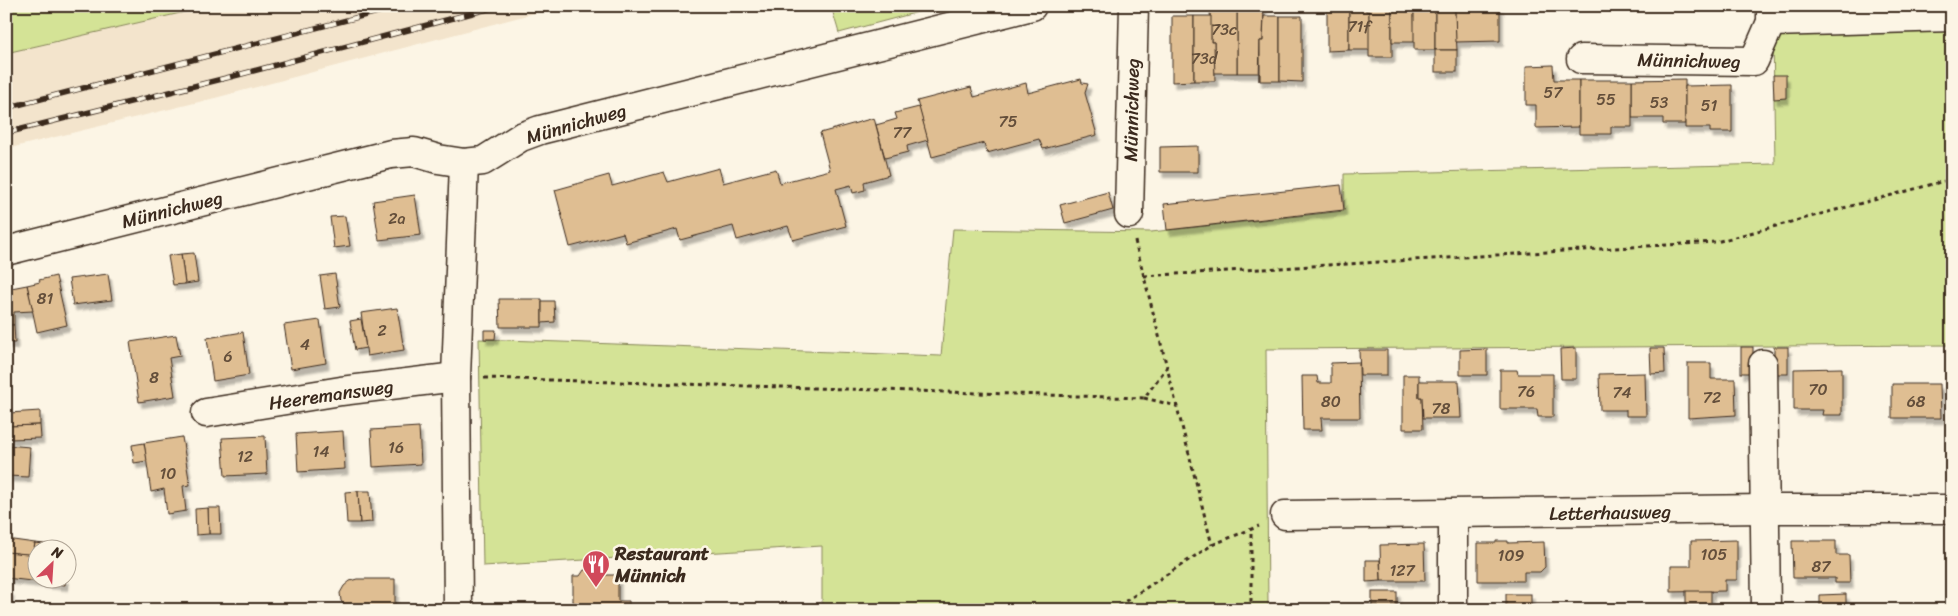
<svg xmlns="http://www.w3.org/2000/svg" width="1958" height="616" viewBox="0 0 1958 616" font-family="Sriracha,sans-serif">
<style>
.built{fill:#f3e4cc}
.green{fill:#d4e396;stroke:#88865a}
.building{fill:#dfbe92;stroke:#3b2a1e;filter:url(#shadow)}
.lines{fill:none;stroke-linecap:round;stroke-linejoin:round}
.minor-casing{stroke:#3b2a1e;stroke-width:31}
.path{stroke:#3b2a1e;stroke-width:3;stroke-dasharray:4 4;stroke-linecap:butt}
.minor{stroke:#fcf5e5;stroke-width:28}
.rail-casing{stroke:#3b2a1e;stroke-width:5.5}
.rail{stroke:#fcf5e5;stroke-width:4;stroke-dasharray:11;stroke-linecap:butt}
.labels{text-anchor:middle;stroke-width:5;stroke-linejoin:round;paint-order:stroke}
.number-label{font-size:16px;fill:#644f3b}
.street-label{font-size:19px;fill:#3b2a1e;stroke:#fcf5e5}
.poi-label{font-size:19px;font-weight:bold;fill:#3b2a1e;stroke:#fcf5e5;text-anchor:start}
</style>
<defs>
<filter id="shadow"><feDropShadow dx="3" dy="5.5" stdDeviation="1" flood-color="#0004"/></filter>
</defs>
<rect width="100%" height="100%" fill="#fcf5e5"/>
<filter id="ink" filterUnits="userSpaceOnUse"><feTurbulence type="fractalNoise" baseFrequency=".02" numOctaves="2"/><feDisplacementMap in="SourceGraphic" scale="10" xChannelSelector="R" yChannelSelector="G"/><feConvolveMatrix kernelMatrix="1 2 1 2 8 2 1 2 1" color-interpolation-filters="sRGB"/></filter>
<g filter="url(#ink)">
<path class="built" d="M211 6H561L215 98 6 149V53Z"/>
<g class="green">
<path d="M6 6H211L6 53Z"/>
<path d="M831 6H941L839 33Z"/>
<path d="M1952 30V345L1266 349 1268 610H822V546L483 566 479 339 941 356 953 229 1151 232 1344 211V174L1775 164 1773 35Z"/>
</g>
<g class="building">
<path d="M1327 6H1349V50L1327 51Z"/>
<path d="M1349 6H1366V11H1369L1370 50H1349Z"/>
<path d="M1366 6H1392V57H1369V11H1366Z"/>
<path d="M1392 6H1418V10H1414L1415 42H1392Z"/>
<path d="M1418 6H1435V50H1414V10H1418Z"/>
<path d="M1435 6H1452V10H1455L1457 50H1435Z"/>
<path d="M1452 6H1500V41L1456 42 1455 10H1452Z"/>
<path d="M1264 7 1263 41H1260L1259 81V73H1237V8Z"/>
<path d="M1210 8H1237V73H1214V42H1211Z"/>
<path d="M1172 16H1194V81L1172 82Z"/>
<path d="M1194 16H1211V42H1214L1215 81H1194Z"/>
<path d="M1264 16H1280V81H1260V41H1263Z"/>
<path d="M1280 16H1302V82L1280 81Z"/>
<rect x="1435" y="50" width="22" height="22"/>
<path d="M1553 65 1554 80H1579V127L1536 128V105H1526V66Z"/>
<path d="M1773 75H1786V98L1774 99Z"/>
<path d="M1081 79 1082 83 1088 84 1085 93 1097 135 1043 149 1039 139 987 153 984 143 932 157 917 101 971 87 974 97 1026 83 1028 93Z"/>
<path d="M1685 79V124H1663V118H1632V80Z"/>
<path d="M1579 80H1632V127H1611V134H1579Z"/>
<path d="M1732 85V132H1710V128H1685V86Z"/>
<path d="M919 107 928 140 907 146 908 152 885 158 876 125 897 119 895 113Z"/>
<path d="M874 118 889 175 864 182 865 190 853 193 851 185 836 189 846 226 793 240 788 226 737 240 733 226 680 240 677 229 626 243 623 233 570 247 555 190 609 175 612 186 664 172 668 182 719 168 723 183 776 169 780 183 830 170 820 133Z"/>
<path d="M1198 146V172H1160V147Z"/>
<path d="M1341 185 1344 210 1167 230 1164 204Z"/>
<path d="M1108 192 1113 210 1065 223 1060 205Z"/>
<path d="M415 195 421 235 379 240 373 201Z"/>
<path d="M345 216 350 246 334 248 330 217Z"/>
<path d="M194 253 198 282 185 284 181 254Z"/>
<path d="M181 254 185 284 173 285 168 256Z"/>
<path d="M108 274 112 300 73 305 69 279Z"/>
<path d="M335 274 340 307 325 309 320 276Z"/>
<path d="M56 276 67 325 37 332 27 285 40 282 39 280Z"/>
<path d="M27 285 33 311 14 312V325H6V289Z"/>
<path d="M499 299H542V327H500Z"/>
<path d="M542 301H554L555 322 542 323Z"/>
<path d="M397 308 404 350 367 356 361 313Z"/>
<path d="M361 319 366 348 355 350 350 321Z"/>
<path d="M320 320 326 363 291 369 284 325Z"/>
<path d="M6 325H14L15 343H6Z"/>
<path d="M484 330H496L495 339H484Z"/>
<path d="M243 332 249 375 213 381 207 338Z"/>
<path d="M176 335 180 356 169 358 175 396 139 402 130 342Z"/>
<rect x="1741" y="347" width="12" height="26"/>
<rect x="1774" y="347" width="14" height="27"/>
<path d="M1576 348V379H1561L1560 349Z"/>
<path d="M1650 348H1664L1665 373 1651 374Z"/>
<path d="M1487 349V375H1460V350Z"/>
<path d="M1359 350H1387V375H1360Z"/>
<path d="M1359 362 1360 418H1321L1322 430H1303L1302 376H1317L1318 383H1331V363Z"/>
<path d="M1688 363H1711V379H1735L1736 415 1688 418Z"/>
<path d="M1842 368V415H1822L1823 410H1794V369Z"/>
<path d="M1500 370H1517L1518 374H1553V417H1538L1537 409H1500Z"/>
<path d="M1645 373 1646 416H1626V410H1600L1599 374Z"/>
<path d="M1403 375H1419V397H1422L1423 429H1403Z"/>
<rect x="1948" y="375" width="4" height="24"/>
<path d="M1419 381H1459L1461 418H1423L1422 397H1419Z"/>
<path d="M1892 384H1940L1941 418H1892Z"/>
<path d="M40 411V425L9 426V413Z"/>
<path d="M40 425 41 438 10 439 9 426Z"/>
<path d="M419 427 421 464 373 467 371 430Z"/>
<path d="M343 431 345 469 298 472 296 434Z"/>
<path d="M265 436 267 474 225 476 222 438Z"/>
<path d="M182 437 190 485 183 486 186 511 167 514 164 489 151 492 144 443Z"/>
<path d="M144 443 147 461 134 463 132 445Z"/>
<path d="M6 445 30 447 28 477 8 476 7 489Z"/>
<path d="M358 491 360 523H347L345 492Z"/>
<path d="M358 491H370L372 522 360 523Z"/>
<path d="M208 508H220L221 534H209Z"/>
<path d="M208 508 209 534 196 535 195 509Z"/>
<path d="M6 539 35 543 33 555 6 552Z"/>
<path d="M1737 540V580H1725V591L1671 592V566H1691V541Z"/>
<path d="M1496 541H1508V543L1544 542 1545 567 1540 572H1524V581H1478V543H1496Z"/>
<path d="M1792 541H1836V555H1849L1850 583H1835V578H1793Z"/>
<path d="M35 543 54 545 53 548H38V555H33Z"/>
<path d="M1424 544 1425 581H1381L1380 545Z"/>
<path d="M6 552 38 555V578H66L65 585 6 578Z"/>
<path d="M1366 560H1380L1381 581 1366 582Z"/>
<path d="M590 569 596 575H618V601H629V610H577V603L573 602V576H580L584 570Z"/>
<path d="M357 579H395V610H352L346 607 341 601 340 593 344 586 350 581Z"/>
<path d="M6 591H11L8 610H6Z"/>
<rect x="1686" y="591" width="25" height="14"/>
<rect x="1372" y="592" width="25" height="13"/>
<rect x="1506" y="594" width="25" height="12"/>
<path d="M1846 594V607H1820V595Z"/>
<rect x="1347" y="605" width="25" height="5"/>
<rect x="1372" y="605" width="25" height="5"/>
<rect x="1679" y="605" width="32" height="5"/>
<rect x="1506" y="606" width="25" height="4"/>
<rect x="1531" y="606" width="24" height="4"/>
<rect x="1820" y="607" width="26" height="3"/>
</g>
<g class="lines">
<g class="minor-casing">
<g id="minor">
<path d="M1771 22 1952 17"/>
<path d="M1581 59 1754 61 1771 22V6"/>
<path d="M1129 214 1134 6"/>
<path d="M6 251 391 154 414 152 438 159 464 163 483 161 521 137 540 130 1032 6"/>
<path d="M1763 364 1766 610"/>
<path d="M206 413 341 391 456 377"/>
<path d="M1285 515 1766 509H1952"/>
<path d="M458 610 456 377 464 163"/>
<path d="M1453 610V514"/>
</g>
</g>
<g class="path">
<path d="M1135 241 1212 545"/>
<path d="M1144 276 1716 242 1952 179"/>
<path d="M484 378 1144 398 1167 367"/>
<path d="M1144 398 1177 406"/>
<path d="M1112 610 1212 545 1259 526"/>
<path d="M1251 610V529"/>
</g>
<use href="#minor" class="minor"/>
<g class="rail-casing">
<g id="rail">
<path d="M6 108 401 6"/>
<path d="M6 133 238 75 499 6"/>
</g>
</g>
<use href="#rail" class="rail"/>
</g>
</g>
<defs>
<g id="restaurant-pin" transform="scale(1.4375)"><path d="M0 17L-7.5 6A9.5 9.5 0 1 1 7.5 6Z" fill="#d1495b" stroke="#fcf5e5"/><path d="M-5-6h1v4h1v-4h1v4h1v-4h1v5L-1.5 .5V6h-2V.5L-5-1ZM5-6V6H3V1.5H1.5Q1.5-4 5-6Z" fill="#fff"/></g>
</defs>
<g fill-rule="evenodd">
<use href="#restaurant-pin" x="596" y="564"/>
</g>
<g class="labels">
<g class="number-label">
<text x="1359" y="32">71f</text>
<text x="1224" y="35">73c</text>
<text x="1204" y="64">73d</text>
<text x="1553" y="98">57</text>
<text x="1606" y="105">55</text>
<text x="1659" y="108">53</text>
<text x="1709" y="111">51</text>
<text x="1008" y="127">75</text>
<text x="902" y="138">77</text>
<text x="397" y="224">2a</text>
<text x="45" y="304">81</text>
<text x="382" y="336">2</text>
<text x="305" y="350">4</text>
<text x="228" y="362">6</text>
<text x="154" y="383">8</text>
<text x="1818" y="395">70</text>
<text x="1526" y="397">76</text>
<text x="1622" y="398">74</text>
<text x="1712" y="403">72</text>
<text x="1331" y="407">80</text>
<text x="1916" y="407">68</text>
<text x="1441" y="414">78</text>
<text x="396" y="453">16</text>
<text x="321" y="457">14</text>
<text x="245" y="462">12</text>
<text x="168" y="479">10</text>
<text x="1714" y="560">105</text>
<text x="1511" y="561">109</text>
<text x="1821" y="572">87</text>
<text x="1402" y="576">127</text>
</g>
<g class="street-label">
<text transform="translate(1689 60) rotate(1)" y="7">Münnichweg</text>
<text transform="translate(1131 110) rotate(-89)" y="7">Münnichweg</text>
<text transform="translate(576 123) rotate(-16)" y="7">Münnichweg</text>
<text transform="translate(172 209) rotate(-14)" y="7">Münnichweg</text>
<text transform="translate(331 394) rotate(-8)" y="7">Heeremansweg</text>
<text transform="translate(1610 512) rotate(-1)" y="7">Letterhausweg</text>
</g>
<g class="poi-label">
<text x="615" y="560">Restaurant<tspan x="615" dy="22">Münnich</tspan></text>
</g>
</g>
<rect width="1958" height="616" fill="none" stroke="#fcf5e5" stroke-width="25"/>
<rect x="12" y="12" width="1933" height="591" fill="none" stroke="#3b2a1e" stroke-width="2" filter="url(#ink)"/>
<g transform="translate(52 564) rotate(25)"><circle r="24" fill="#fcf5e5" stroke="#afa495"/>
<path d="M0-4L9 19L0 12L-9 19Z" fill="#d1495b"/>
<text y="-8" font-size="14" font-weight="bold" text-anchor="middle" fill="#3b2a1e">N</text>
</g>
</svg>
